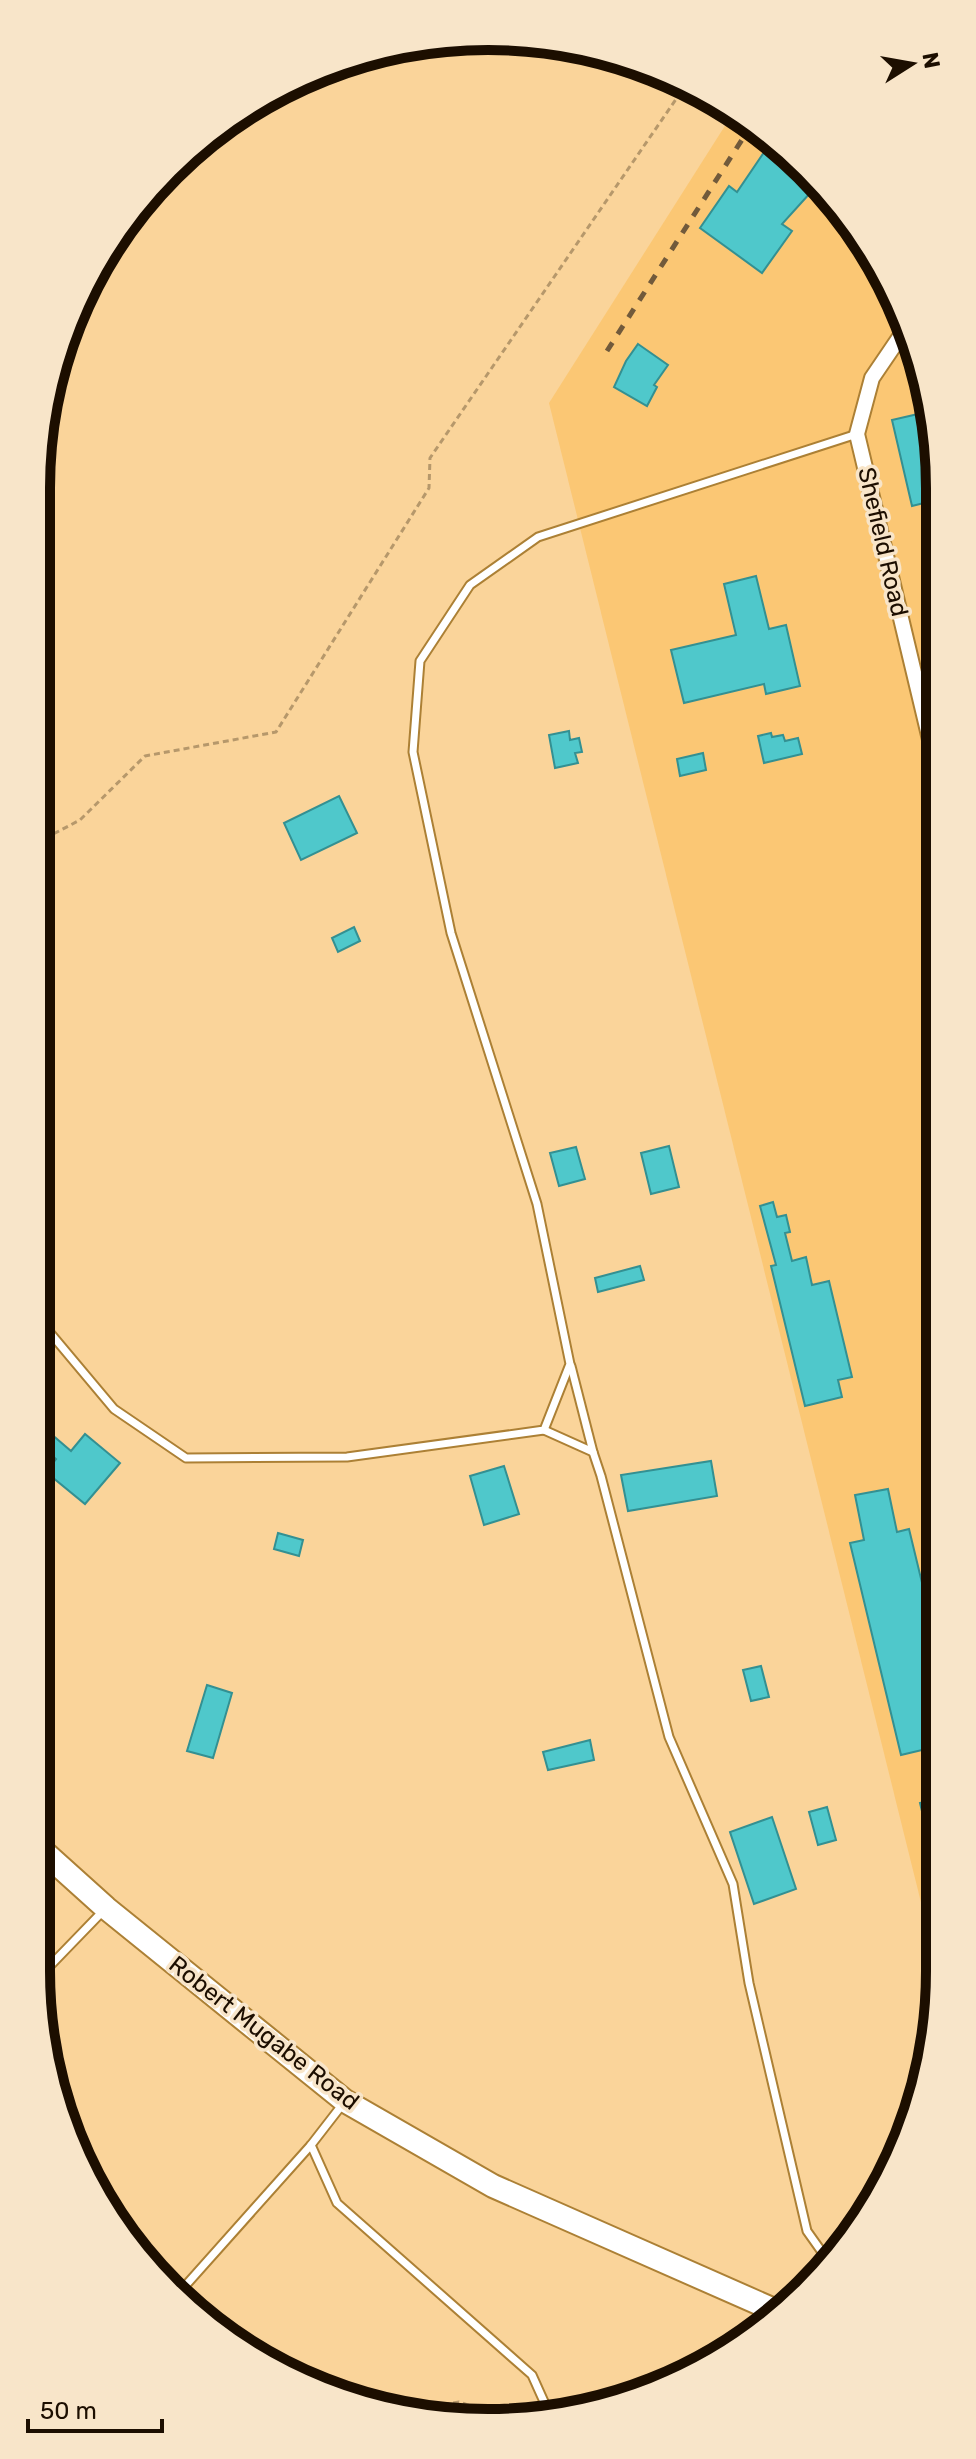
<svg xmlns="http://www.w3.org/2000/svg" width="976" height="2459" viewBox="0 0 976 2459" font-family="Rubik,sans-serif">
<style>
.built{fill:#fbc774}
.building{fill:#4fc8cb;stroke:#339092;stroke-width:2}
.lines{fill:none;stroke-linecap:round;stroke-linejoin:round}
.service-casing{stroke:#ac8035;stroke-width:11}
.minor-casing{stroke:#ac8035;stroke-width:18}
.primary-casing{stroke:#ac8035;stroke-width:26}
.path{stroke:#b6986b;stroke-width:3;stroke-dasharray:6 4;stroke-linecap:butt}
.service{stroke:#fff;stroke-width:7}
.minor{stroke:#fff;stroke-width:14}
.primary{stroke:#fff;stroke-width:22}
.rail{stroke:#715a3b;stroke-width:5;stroke-dasharray:10 10;stroke-linecap:butt}
.labels{text-anchor:middle;stroke-width:7;stroke-linejoin:round;paint-order:stroke}
.street-label{font-size:24px;fill:#1c0e00;stroke:#f8e5c9}
.rim{fill:none;stroke:#1c0e00;stroke-width:10}
</style>
<rect width="100%" height="100%" fill="#fad49a"/>
<path class="built" d="M735 110 828 190 905 315 936 429 939 1975 549 403Z"/>
<g class="building">
<path d="M771 142 803 170 795 178 811 192 782 224 792 231 762 273 700 228 729 186 737 192Z"/>
<path d="M638 344 668 365 654 385 657 387 647 406 614 387 626 361Z"/>
<path d="M931 411 936 429V500L912 506 892 420Z"/>
<path d="M756 576 769 629 786 625 800 686 766 694 764 684 684 703 671 650 736 635 724 584Z"/>
<path d="M569 731 570 740 579 738 582 752 575 753 578 763 555 768 549 735Z"/>
<path d="M771 733 772 737 783 735 785 741 798 738 802 754 764 763 758 736Z"/>
<path d="M703 753 706 770 680 776 677 759Z"/>
<path d="M339 796 357 833 301 860 284 823Z"/>
<path d="M354 927 360 941 338 952 332 938Z"/>
<path d="M669 1146 679 1187 651 1194 641 1153Z"/>
<path d="M576 1147 585 1179 559 1186 550 1153Z"/>
<path d="M773 1202 777 1217 786 1215 790 1232 785 1233 792 1261 806 1257 812 1285 829 1281 852 1377 838 1380 842 1397 805 1406 771 1266 776 1265 760 1206Z"/>
<path d="M640 1266 644 1280 598 1292 595 1278Z"/>
<path d="M36 1421 71 1451 85 1434 120 1463 85 1504 46 1472 56 1459 36 1441Z"/>
<path d="M711 1461 717 1496 628 1511 621 1475Z"/>
<path d="M504 1466 519 1514 484 1525 470 1476Z"/>
<path d="M888 1489 897 1532 909 1529 939 1653V1746L901 1755 850 1543 864 1540 855 1495Z"/>
<path d="M278 1533 303 1540 299 1556 274 1549Z"/>
<path d="M761 1666 769 1697 751 1701 743 1670Z"/>
<path d="M207 1685 232 1693 213 1758 187 1751Z"/>
<path d="M590 1740 594 1760 548 1770 543 1752Z"/>
<path d="M940 1798V1833L928 1836 920 1803Z"/>
<path d="M827 1807 836 1840 818 1845 809 1812Z"/>
<path d="M772 1817 796 1889 754 1904 730 1832Z"/>
</g>
<g class="lines">
<g class="service-casing">
<g id="service">
<path d="M36 1316 114 1409 186 1458 347 1457 544 1430 570 1364 537 1204 451 933 413 752 420 661 470 585 538 537 857 434"/>
<path d="M36 1341 46 1328"/>
<path d="M571 1366 593 1452"/>
<path d="M544 1430 593 1452 601 1476 669 1737 733 1884 749 1983 807 2231 829 2262"/>
<path d="M38 1982 44 1972 104 1910"/>
<path d="M311 2145 337 2203 532 2375 550 2415"/>
<path d="M178 2294 311 2145 342 2105"/>
</g>
</g>
<g class="minor-casing">
<path id="minor" d="M908 325 872 378 857 434 937 769"/>
</g>
<g class="primary-casing">
<path id="primary" d="M36 1845 106 1908 345 2101 493 2186 774 2310"/>
</g>
<g class="path">
<path d="M36 843 80 820 145 756 276 732 429 488 430 458 685 86"/>
<path d="M418 2416 423 2408 459 2402 506 2417"/>
</g>
<use href="#service" class="service"/>
<use href="#minor" class="minor"/>
<use href="#primary" class="primary"/>
<path class="rail" d="M607 351 752 124"/>
</g>
<g class="labels">
<g class="street-label">
<text transform="translate(883 542) rotate(77)" y="8">Shefield Road</text>
<text transform="translate(264 2033) rotate(38)" y="8">Robert Mugabe Road</text>
</g>
</g>
<path d="M0 0H976V2459H0ZM488 50H488A438 438 0 0 1 926 488V1971A438 438 0 0 1 488 2409H488A438 438 0 0 1 50 1971V488A438 438 0 0 1 488 50Z" fill="#f8e5c9" fill-rule="evenodd"/>
<path class="rim" d="M488 50H488A438 438 0 0 1 926 488V1971A438 438 0 0 1 488 2409H488A438 438 0 0 1 50 1971V488A438 438 0 0 1 488 50Z"/>
<g transform="translate(912 64) rotate(79)" stroke="#f8e5c9" stroke-width="6" paint-order="stroke">
<path d="M0-6L14 30L0 20L-14 30Z" fill="#1c0e00"/>
<text y="-12" font-size="22" font-weight="bold" text-anchor="middle" fill="#1c0e00">N</text>
</g>
<path d="M28 2419v12h134v-12" fill="none" stroke="#1c0e00" stroke-width="4"/>
<text x="40" y="2419" font-size="24" fill="#1c0e00" stroke="#f8e5c9" stroke-width="6" paint-order="stroke">50 m</text>
</svg>
